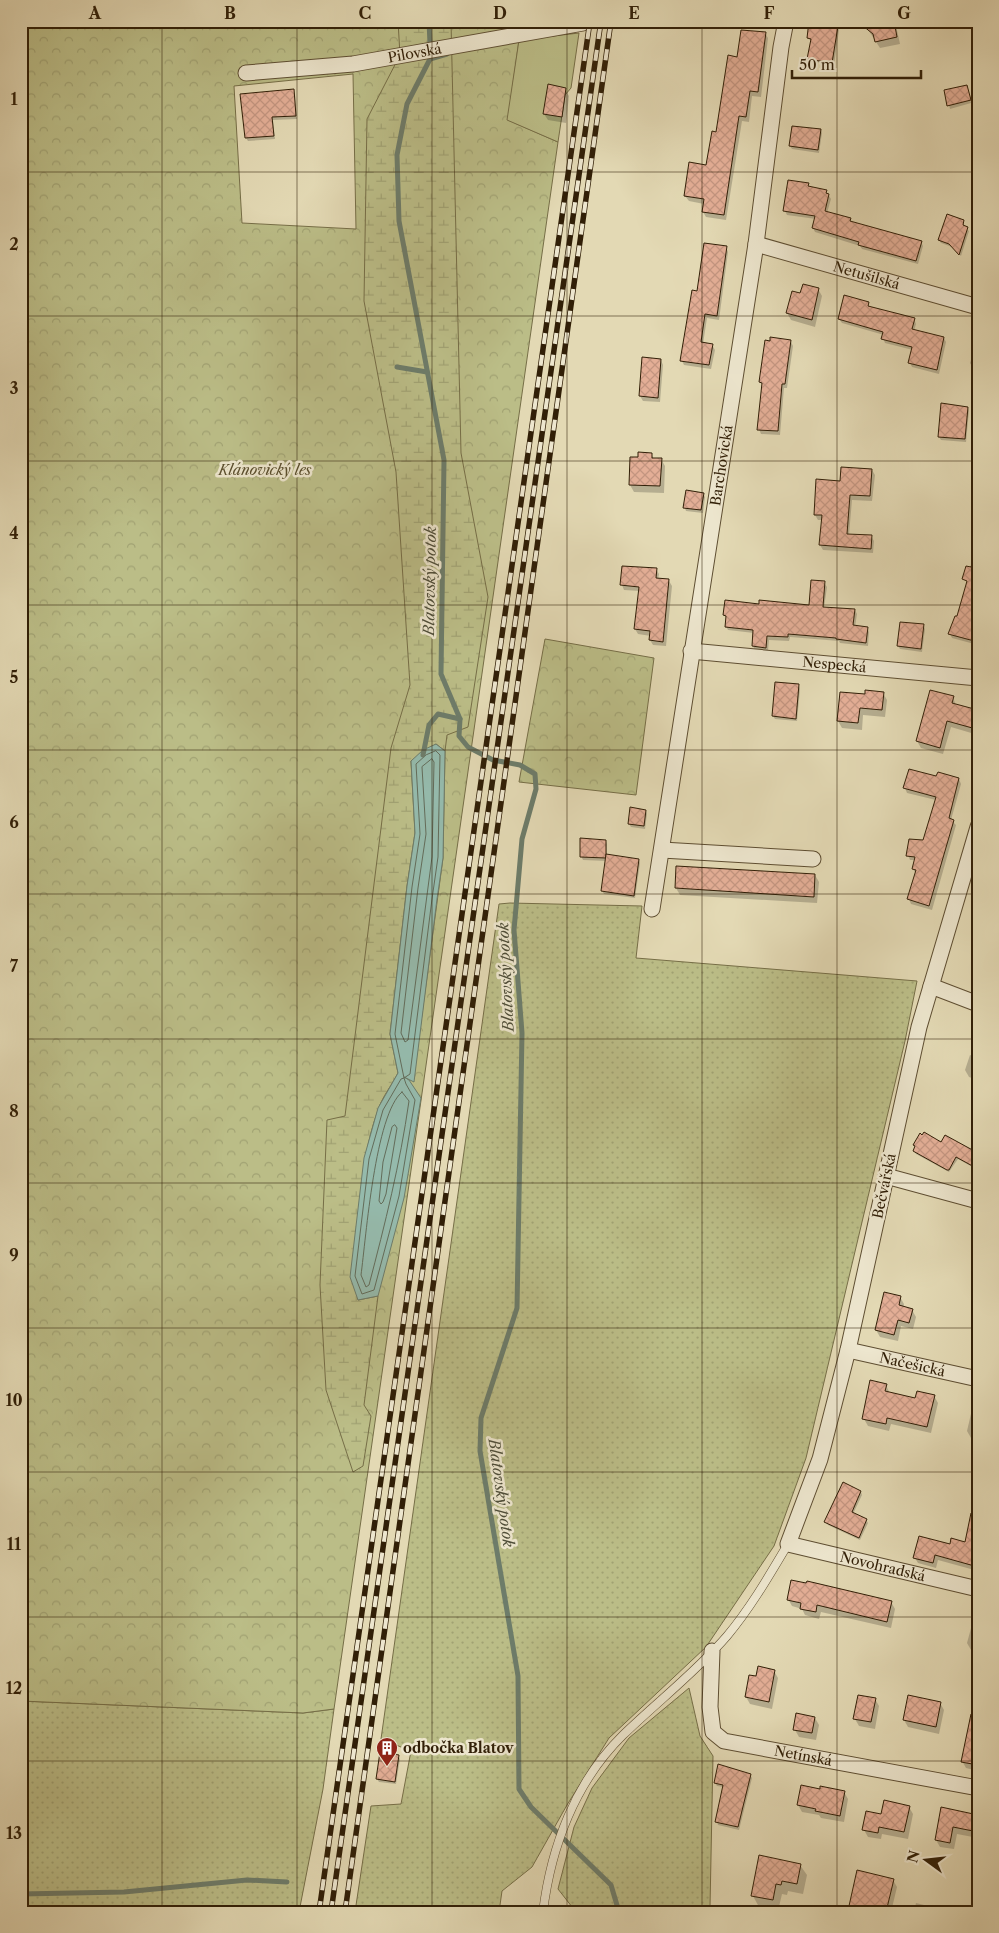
<svg xmlns="http://www.w3.org/2000/svg" width="999" height="1933" viewBox="0 0 999 1933" font-family="'Libre Caslon Text',serif">
<style>
.grass{fill:url(#grass-dots);stroke:#766e47}
.forest{fill:url(#forest-crowns);stroke:#766e47;fill-rule:evenodd}
.wetland{fill:url(#wetland-marsh);stroke:#766e47}
.garden{fill:#bbbd87;stroke:#766e47}
.water{fill:#95baac;stroke:#6d7c6a}
.shadow{fill:#0003}
.lines{fill:none;stroke-linecap:round;stroke-linejoin:round}
.shore{stroke:#636c5a;stroke-width:1}
.stream{stroke:#6d7c6a;stroke-width:5}
.building{fill:url(#building-cross-hatch);stroke:#311f07}
.service-casing{stroke:#5e4e32;stroke-width:9}
.minor-casing{stroke:#5e4e32;stroke-width:17}
.service{stroke:#ede6ce;stroke-width:8}
.minor{stroke:#ede6ce;stroke-width:15}
.rail-casing{stroke:#311f07;stroke-width:5.5}
.rail{stroke:#ede6ce;stroke-width:4;stroke-dasharray:11;stroke-linecap:butt}
.grid{fill:none;stroke:#311f07;stroke-width:1;stroke-opacity:0.55}
.labels{text-anchor:middle;stroke-width:5;stroke-linejoin:round;paint-order:stroke}
.street-label{font-size:14px;fill:#311f07;stroke:#ede6ce}
.park-label{font-size:14px;font-style:italic;fill:#5a4e2d;stroke:#ede6ce}
.poi-label{font-size:14px;font-weight:bold;fill:#311f07;stroke:#ede6ce;text-anchor:start}
.water-label{font-size:15px;font-style:italic;fill:#4f4e39;stroke:#ede6ce}
.neatline{fill:none;stroke:#311f07;stroke-width:2}
.grid-label{font-size:16px;text-anchor:middle;font-weight:bold;fill:#311f07}
</style>
<defs>
<pattern id="grass-dots" width="8" height="8" patternUnits="userSpaceOnUse" patternTransform="scale(1.25)"><rect width="8" height="8" fill="#bbbd87"/><path d="M2 2h.1M6 6h.1" fill="none" stroke="#a1a273" stroke-width="1.8" stroke-linecap="round"/></pattern>
<pattern id="forest-crowns" width="20" height="18" patternUnits="userSpaceOnUse" patternTransform="scale(1.25)"><rect width="20" height="18" fill="#bbbd87"/><path d="M2 6a3 3 0 1 1 6 0M12 15a3 3 0 1 1 6 0" fill="none" stroke="#a1a273"/></pattern>
<pattern id="wetland-marsh" width="20" height="14" patternUnits="userSpaceOnUse" patternTransform="scale(1.25)"><rect width="20" height="14" fill="#bbbd87"/><path d="M1 5h8M5 5V1M11 12h8M15 12V8" fill="none" stroke="#a1a273"/></pattern>
<pattern id="building-cross-hatch" width="8" height="8" patternUnits="userSpaceOnUse" patternTransform="scale(1.25)"><rect width="8" height="8" fill="#e3ae96"/><path d="M0 0l8 8M0 8l8-8" fill="none" stroke="#c39580"/></pattern>
</defs>
<rect width="100%" height="100%" fill="#e3d9b4"/>
<filter id="stains"><feTurbulence type="fractalNoise" baseFrequency=".004" numOctaves="4"/><feColorMatrix values="0 0 0 0 .2 0 0 0 0 .09 0 0 0 0 .02 0 0 0 .5 -.17"/></filter>
<radialGradient id="worn" r=".72"><stop offset=".6" stop-color="#630" stop-opacity="0"/><stop offset="1" stop-color="#630" stop-opacity=".3"/></radialGradient>
<g class="grass">
<path d="M510 903 642 906 636 958 917 981 905 1041 806 1458 774 1546 706 1647 609 1738 567 1805 532 1867 502 1891 499 1912H355L371 1806 401 1804 411 1751 381 1739 499 904Z"/>
<path d="M689 1688 700 1736 713 1756 710 1907 712 1912H576L558 1889 574 1827 592 1788 629 1738Z"/>
<path d="M21 1701 303 1713 334 1709 323 1789 299 1912H21Z"/>
</g>
<g class="forest">
<path d="M21 21H577L575 33 519 40 508 120 558 142 334 1709 303 1713 21 1701ZM353 74 356 229 242 223 234 86ZM445 751 443 858 413 1081 390 1034 407 886 415 833 411 761ZM378 1108 362 1181 364 1158Z"/>
<path d="M545 639 654 658 636 795 519 782Z"/>
</g>
<path class="wetland" d="M398 21H451L461 453 488 597 468 727 447 735 445 751 436 744 411 761 415 833 407 886 390 1034 398 1073C392 1085 382 1097 378 1110 356 1170 360 1237 358 1300L378 1296 364 1405 371 1416 363 1466 353 1472 326 1390 320 1285 327 1120 345 1116 391 748 410 685 396 472 364 301 367 119 400 55Z"/>
<path class="garden" d="M579 33 571 88 565 95 558 142 507 120 519 40Z"/>
<path class="water" d="M436 744 445 751 443 858 437 899 414 1082 404 1077 409 1080 421 1098 404 1198 378 1296 358 1300 350 1277 364 1158 378 1108 398 1073 390 1034 407 886 415 833 411 761 423 750Z"/>
<g class="shadow">
<path d="M869 21H895L900 44 880 48 867 28Z"/>
<path d="M837 27 839 30 834 65 810 61 809 58 812 41 808 38Z"/>
<path d="M765 33 768 38 761 97 752 96 749 122 742 121 726 220 706 217 703 212 704 204 689 201 685 196 707 166 738 58Z"/>
<path d="M967 86 971 103 950 109 945 91Z"/>
<path d="M565 89 569 96 566 123 548 120 544 114Z"/>
<path d="M293 91 295 94 297 119 273 120 275 139 248 141 246 138Z"/>
<path d="M821 130 822 133 819 153 792 149 790 146Z"/>
<path d="M808 184 810 188 826 191 831 199 827 213 850 219 852 223 921 242 923 246 918 264 862 249 860 246 815 232 813 228 816 219 787 215 785 211Z"/>
<path d="M963 221 964 227 969 231 961 256 952 247 941 243 939 240Z"/>
<path d="M726 247 728 252 719 320 707 318 703 344 712 345 715 350 711 369 684 365 682 361Z"/>
<path d="M818 289 822 296 815 327 791 320 787 313 801 295Z"/>
<path d="M868 303 870 308 914 319 916 324 914 331 944 338 946 342 939 374 912 367 910 363 913 350 885 343 883 338 884 335 842 323 839 319Z"/>
<path d="M978 336V371L974 370 970 363Z"/>
<path d="M791 342 793 346 787 388H784L780 435 761 434 759 429 763 386 761 382Z"/>
<path d="M661 360 663 365 660 402 643 401 640 396Z"/>
<path d="M968 408 969 411 966 442 941 440 939 437Z"/>
<path d="M651 454 654 459H661L665 466 664 493 634 492 630 485 639 458Z"/>
<path d="M872 470 875 475 872 501 852 500 849 535 871 536 874 541 873 553 823 550 820 545 823 520H818L815 515 841 483Z"/>
<path d="M703 494 705 497 703 513 686 511 685 508Z"/>
<path d="M656 569 659 574 658 580 669 581 672 586 666 646 653 645 650 640 651 636 638 634 635 629 640 591 624 590 622 585Z"/>
<path d="M978 576V645L952 638 950 634Z"/>
<path d="M824 583 827 587 824 608 855 610 857 614 855 627 867 628 869 632 868 646 840 643 839 641 790 637 789 641 769 640 768 651 755 650 753 646 754 633 728 630 726 626 727 619 725 615 760 605 810 607Z"/>
<path d="M923 625 925 629 922 652 900 649 898 646Z"/>
<path d="M799 686 800 689 797 721 775 719 773 716Z"/>
<path d="M883 693 887 700 885 717 863 715 862 730 842 728 838 721 866 696Z"/>
<path d="M953 697 956 706 978 711V735L951 727 943 754 921 748 917 741Z"/>
<path d="M937 778 959 779 961 784 951 820 956 825 932 910 911 904 909 899 916 874 913 869 916 860H910L908 855 924 842 936 800 907 793 905 788Z"/>
<path d="M646 811 647 814 645 829 631 827 629 824Z"/>
<path d="M606 841 607 844V856L639 860 640 863 635 898 604 894 602 891 607 861 583 860 581 856Z"/>
<path d="M815 875 819 882 817 903 680 895 676 888Z"/>
<path d="M970 1055 978 1058V1080L969 1077 965 1070Z"/>
<path d="M942 1144 978 1154V1170L958 1159 949 1172 916 1154 914 1151 916 1148 914 1145Z"/>
<path d="M900 1297 904 1304 903 1308 912 1310 916 1317 913 1329 901 1326 898 1341 880 1337 876 1330Z"/>
<path d="M886 1385 890 1394 916 1400 934 1396 938 1403 931 1433 891 1424 889 1431 868 1426 864 1419Z"/>
<path d="M973 1405 978 1406V1439L971 1438 967 1431Z"/>
<path d="M861 1492 862 1495 853 1514 866 1520 868 1523 860 1540 828 1525 826 1522Z"/>
<path d="M978 1542V1571L938 1560 936 1568 918 1563 915 1558 950 1545Z"/>
<path d="M788 1599 891 1602 895 1609 891 1628 821 1612 819 1619 805 1615 802 1609 792 1606Z"/>
<path d="M974 1617 978 1618V1652L971 1650 967 1643Z"/>
<path d="M774 1671 778 1678 772 1709 750 1704 746 1697 757 1677Z"/>
<path d="M875 1699 879 1706 875 1729 859 1726 855 1719Z"/>
<path d="M940 1703 944 1710 939 1734 908 1727 904 1720Z"/>
<path d="M974 1711 978 1712V1771L966 1768 962 1761Z"/>
<path d="M815 1718 819 1725 816 1740 799 1737 795 1730Z"/>
<path d="M398 1756 400 1759 396 1784 379 1782 377 1779Z"/>
<path d="M750 1775 752 1778 739 1830 718 1825 717 1822 724 1787 717 1786 715 1783Z"/>
<path d="M844 1792 848 1799 844 1822 821 1818 819 1815 802 1812 798 1805Z"/>
<path d="M909 1807 913 1814 908 1839 882 1834 881 1839 868 1837 864 1830Z"/>
<path d="M942 1809 978 1816V1838L957 1834 954 1849 940 1847 936 1840Z"/>
<path d="M800 1865 807 1875 803 1894 788 1891 787 1895 782 1894 778 1911 759 1907 753 1896Z"/>
<path d="M893 1880 897 1887 892 1908 909 1912H854L851 1906Z"/>
<path d="M916 1903 948 1911 949 1912H914Z"/>
</g>
<g class="lines">
<g class="shore">
<path d="M436 751 440 755 438 857 432 899 410 1074 404 1078 406 1084 415 1100 399 1196 374 1290 362 1294 355 1276 369 1159 383 1110 401 1079 404 1078 395 1034 412 887 420 834 416 764 426 755Z"/>
<path d="M432 759 434 762 432 857 408 1040 405 1042 401 1033 418 888 426 834 422 767Z"/>
<path d="M402 1092 409 1101C400 1164 385 1224 369 1285L366 1287 361 1275C366 1238 375 1114 402 1092Z"/>
<path d="M395 1125 397 1128 386 1194 383 1202 381 1204 379 1201 383 1162 392 1127Z"/>
</g>
<g class="stream">
<path d="M429 21 430 44"/>
<path d="M447 54 430 59 407 104 397 155 399 221 444 460 441 674 460 719 459 736 468 747 493 760 520 765 535 774 536 789 522 839 514 930 522 1033 517 1308 481 1418 480 1451 518 1676 519 1789 531 1807 611 1885 619 1912"/>
<path d="M397 367 427 372"/>
<path d="M423 755 429 725 438 714 460 719"/>
<path d="M21 1894 124 1892 247 1880 287 1882"/>
</g>
</g>
<g class="building">
<path d="M809 21 838 26 832 63 807 59 811 39 807 38Z"/>
<path d="M857 21H894L897 37 875 42 873 34Z"/>
<path d="M741 30 766 32 758 92 750 91 746 117 739 116 724 215 702 212 704 199 684 196 689 162 706 165 712 131 716 132 728 55 737 57Z"/>
<path d="M548 84 566 88 562 117 543 114Z"/>
<path d="M967 85 971 100 947 106 944 90Z"/>
<path d="M294 89 296 116 272 117 274 136 245 138 240 94Z"/>
<path d="M792 126 821 129 818 150 789 146Z"/>
<path d="M788 180 809 183 808 186 827 190 826 193 829 194 825 211 851 218 850 221 922 241 916 261 858 245 859 242 812 228 815 216 783 211Z"/>
<path d="M947 214 964 220 963 225 968 227 959 255 949 244 938 240Z"/>
<path d="M704 243 727 246 717 316 705 314 701 342 713 344 709 365 680 361 692 290 697 291Z"/>
<path d="M803 284 819 288 812 320 786 313 792 291 800 293Z"/>
<path d="M844 295 869 302 868 306 915 318 912 329 944 337 937 370 908 363 912 347 881 339 883 332 838 319Z"/>
<path d="M770 337 791 340 785 384H782L778 431 757 430 762 383 759 382 765 340 770 341Z"/>
<path d="M642 357 661 359 658 398 639 396Z"/>
<path d="M941 403 968 407 965 439 938 437Z"/>
<path d="M638 452 652 453V458H662L660 486 629 485 630 457H638Z"/>
<path d="M841 467 872 469 870 496 850 495 847 534 872 535 871 549 819 545 822 515H814L816 479 840 481Z"/>
<path d="M686 490 704 493 701 510 683 508Z"/>
<path d="M974 557 978 558V642L948 634 955 616H957L967 581 962 579 966 566 971 567Z"/>
<path d="M622 566 657 568 656 578 669 579 663 642 649 640 650 631 634 629 639 587 620 585Z"/>
<path d="M811 580 825 581 823 607 855 609 853 625 868 627 866 643 836 639V638L788 634V637L767 636 766 648 752 646 753 630 725 627 726 616 723 615 725 600 759 604V600L809 605Z"/>
<path d="M900 622 924 624 921 649 897 646Z"/>
<path d="M775 682 799 684 796 719 772 716Z"/>
<path d="M865 690 884 692 882 710 860 708 858 723 837 721 840 692 865 694Z"/>
<path d="M930 690 954 696 952 703 978 710 976 729 947 721 940 748 916 741Z"/>
<path d="M909 769 936 776 938 772 959 778 949 818 954 820 929 906 907 899 916 870 912 869 915 857 906 856 909 839 923 840 936 797 903 788Z"/>
<path d="M630 807 646 810 644 826 628 824Z"/>
<path d="M580 838 606 840V858L580 857Z"/>
<path d="M606 854 639 859 634 896 601 891Z"/>
<path d="M676 866 815 874 814 897 675 888Z"/>
<path d="M924 1132 941 1142 945 1135 978 1153V1169L956 1157 949 1170H947L913 1151 915 1146 913 1145 920 1133 922 1135Z"/>
<path d="M884 1292 901 1296 899 1305 913 1309 909 1323 898 1320 894 1335 875 1330Z"/>
<path d="M870 1380 887 1384 885 1391 915 1398 917 1391 935 1395 927 1427 887 1418 886 1424 862 1419Z"/>
<path d="M843 1482 861 1491 852 1512 867 1519 859 1538 824 1522Z"/>
<path d="M971 1513 978 1514V1567L935 1555 933 1563 913 1558 919 1536 950 1544 951 1538 965 1542Z"/>
<path d="M791 1580 806 1583 807 1581 892 1601 887 1622 817 1605 816 1612 800 1609 801 1603 787 1600Z"/>
<path d="M758 1666 775 1670 769 1702 745 1697 749 1675 756 1676Z"/>
<path d="M858 1695 876 1698 871 1722 853 1719Z"/>
<path d="M908 1695 941 1702 936 1727 903 1720Z"/>
<path d="M796 1713 815 1717 812 1733 793 1730Z"/>
<path d="M971 1714H978V1765L961 1762Z"/>
<path d="M380 1752 399 1755 395 1782 376 1779Z"/>
<path d="M718 1764 751 1774 738 1827 715 1822 723 1785 714 1783Z"/>
<path d="M801 1785 820 1789V1786L845 1791 840 1816 815 1811 816 1809 797 1805Z"/>
<path d="M884 1800 910 1806 904 1832 879 1827 878 1833 862 1830 866 1811 881 1814Z"/>
<path d="M941 1807 978 1815V1832L953 1827 950 1843 935 1840Z"/>
<path d="M759 1855 801 1864 797 1884 782 1881 781 1885 776 1884 773 1900 751 1896Z"/>
<path d="M857 1870 894 1879 886 1912H873L849 1906Z"/>
</g>
<g class="lines">
<g class="service-casing">
<path id="service" d="M543 1912C551 1847 575 1782 623 1735 657 1702 696 1672 727 1636 751 1607 769 1576 788 1544"/>
</g>
<g class="minor-casing">
<g id="minor">
<path id="s1" d="M246 73 353 64 583 23"/>
<path id="s2" d="M756 244 978 307"/>
<path id="s3" d="M691 651 978 678"/>
<path id="s4" d="M978 827 919 1027 848 1350 820 1459 788 1544 978 1589"/>
<path d="M662 850 813 859"/>
<path id="s5" d="M652 909 756 244 781 47 786 21"/>
<path d="M931 986 978 1004"/>
<path d="M886 1176 978 1201"/>
<path id="s6" d="M848 1350 978 1379"/>
<path id="s7" d="M712 1651 710 1707 713 1732 724 1741 978 1788"/>
</g>
</g>
<use href="#service" class="service"/>
<use href="#minor" class="minor"/>
<g class="rail-casing">
<g id="rail">
<path d="M319 1912 590 21"/>
<path d="M331 1912 601 21"/>
<path d="M345 1912 611 21"/>
</g>
</g>
<use href="#rail" class="rail"/>
</g>
<path class="grid" d="M162 21V1912M297 21V1912M432 21V1912M567 21V1912M702 21V1912M837 21V1912M21 172H978M21 316H978M21 461H978M21 605H978M21 750H978M21 894H978M21 1039H978M21 1183H978M21 1328H978M21 1472H978M21 1617H978M21 1761H978"/>
<defs>
<g id="building-pin" transform="scale(1.125)"><path d="M0 17L-7.5 6A9.5 9.5 0 1 1 7.5 6Z" fill="#8f2418" stroke="#ede6ce"/><path d="M-4-6H4V6H1V3H-1V6H-4ZM-2.5-4.3h1.7v1.8h-1.7ZM.8-4.3h1.7v1.8H.8ZM-2.5-1h1.7V.8h-1.7ZM.8-1h1.7V.8H.8Z" fill="#fff"/></g>
</defs>
<g fill-rule="evenodd">
<use href="#building-pin" x="387" y="1748"/>
</g>
<g class="labels">
<g class="street-label">
<text dy="5" stroke="none"><textPath href="#s1" startOffset="170">Pilovská</textPath></text>
<text dy="5" stroke="none"><textPath href="#s2" startOffset="115">Netušilská</textPath></text>
<text dy="5" stroke="none"><textPath href="#s5" startOffset="449">Barchovická</textPath></text>
<text dy="5" stroke="none"><textPath href="#s3" startOffset="144">Nespecká</textPath></text>
<text transform="translate(884 1186) rotate(-78)" y="5">Bečvářská</text>
<text dy="5" stroke="none"><textPath href="#s6" startOffset="66">Načešická</textPath></text>
<text dy="5" stroke="none"><textPath href="#s4" startOffset="840">Novohradská</textPath></text>
<text dy="5" stroke="none"><textPath href="#s7" startOffset="176">Netínská</textPath></text>
</g>
<g class="park-label">
<text x="265" y="475">Klánovický les</text>
</g>
<g class="poi-label">
<text x="403" y="1753">odbočka Blatov</text>
</g>
<g class="water-label">
<text transform="translate(430 581) rotate(-89)" y="5">Blatovský potok</text>
<text transform="translate(506 977) rotate(-93)" y="5">Blatovský potok</text>
<text transform="translate(501 1493) rotate(82)" y="5">Blatovský potok</text>
</g>
</g>
<rect width="999" height="1933" fill="none" stroke="#e3d9b4" stroke-width="55"/>
<g transform="translate(926 1860) rotate(285)" stroke="#ede6ce" stroke-width="4" paint-order="stroke">
<path d="M0-4L9 19L0 12L-9 19Z" fill="#311f07"/>
<text y="-8" font-size="14" font-weight="bold" text-anchor="middle" fill="#311f07">N</text>
</g>
<path d="M792 70v8h129v-8" fill="none" stroke="#311f07" stroke-width="2.5"/>
<text x="799" y="70" font-size="15" fill="#311f07" stroke="#ede6ce" stroke-width="4" paint-order="stroke">50 m</text>
<rect x="28" y="28" width="944" height="1878" class="neatline"/>
<g class="grid-label">
<text x="95" y="19">A</text>
<text x="230" y="19">B</text>
<text x="365" y="19">C</text>
<text x="500" y="19">D</text>
<text x="634" y="19">E</text>
<text x="769" y="19">F</text>
<text x="904" y="19">G</text>
<text x="14" y="105">1</text>
<text x="14" y="250">2</text>
<text x="14" y="394">3</text>
<text x="14" y="539">4</text>
<text x="14" y="683">5</text>
<text x="14" y="828">6</text>
<text x="14" y="972">7</text>
<text x="14" y="1117">8</text>
<text x="14" y="1261">9</text>
<text x="14" y="1406">10</text>
<text x="14" y="1550">11</text>
<text x="14" y="1694">12</text>
<text x="14" y="1839">13</text>
</g>
<rect width="100%" height="100%" filter="url(#stains)"/>
<rect width="100%" height="100%" fill="url(#worn)"/>
</svg>
